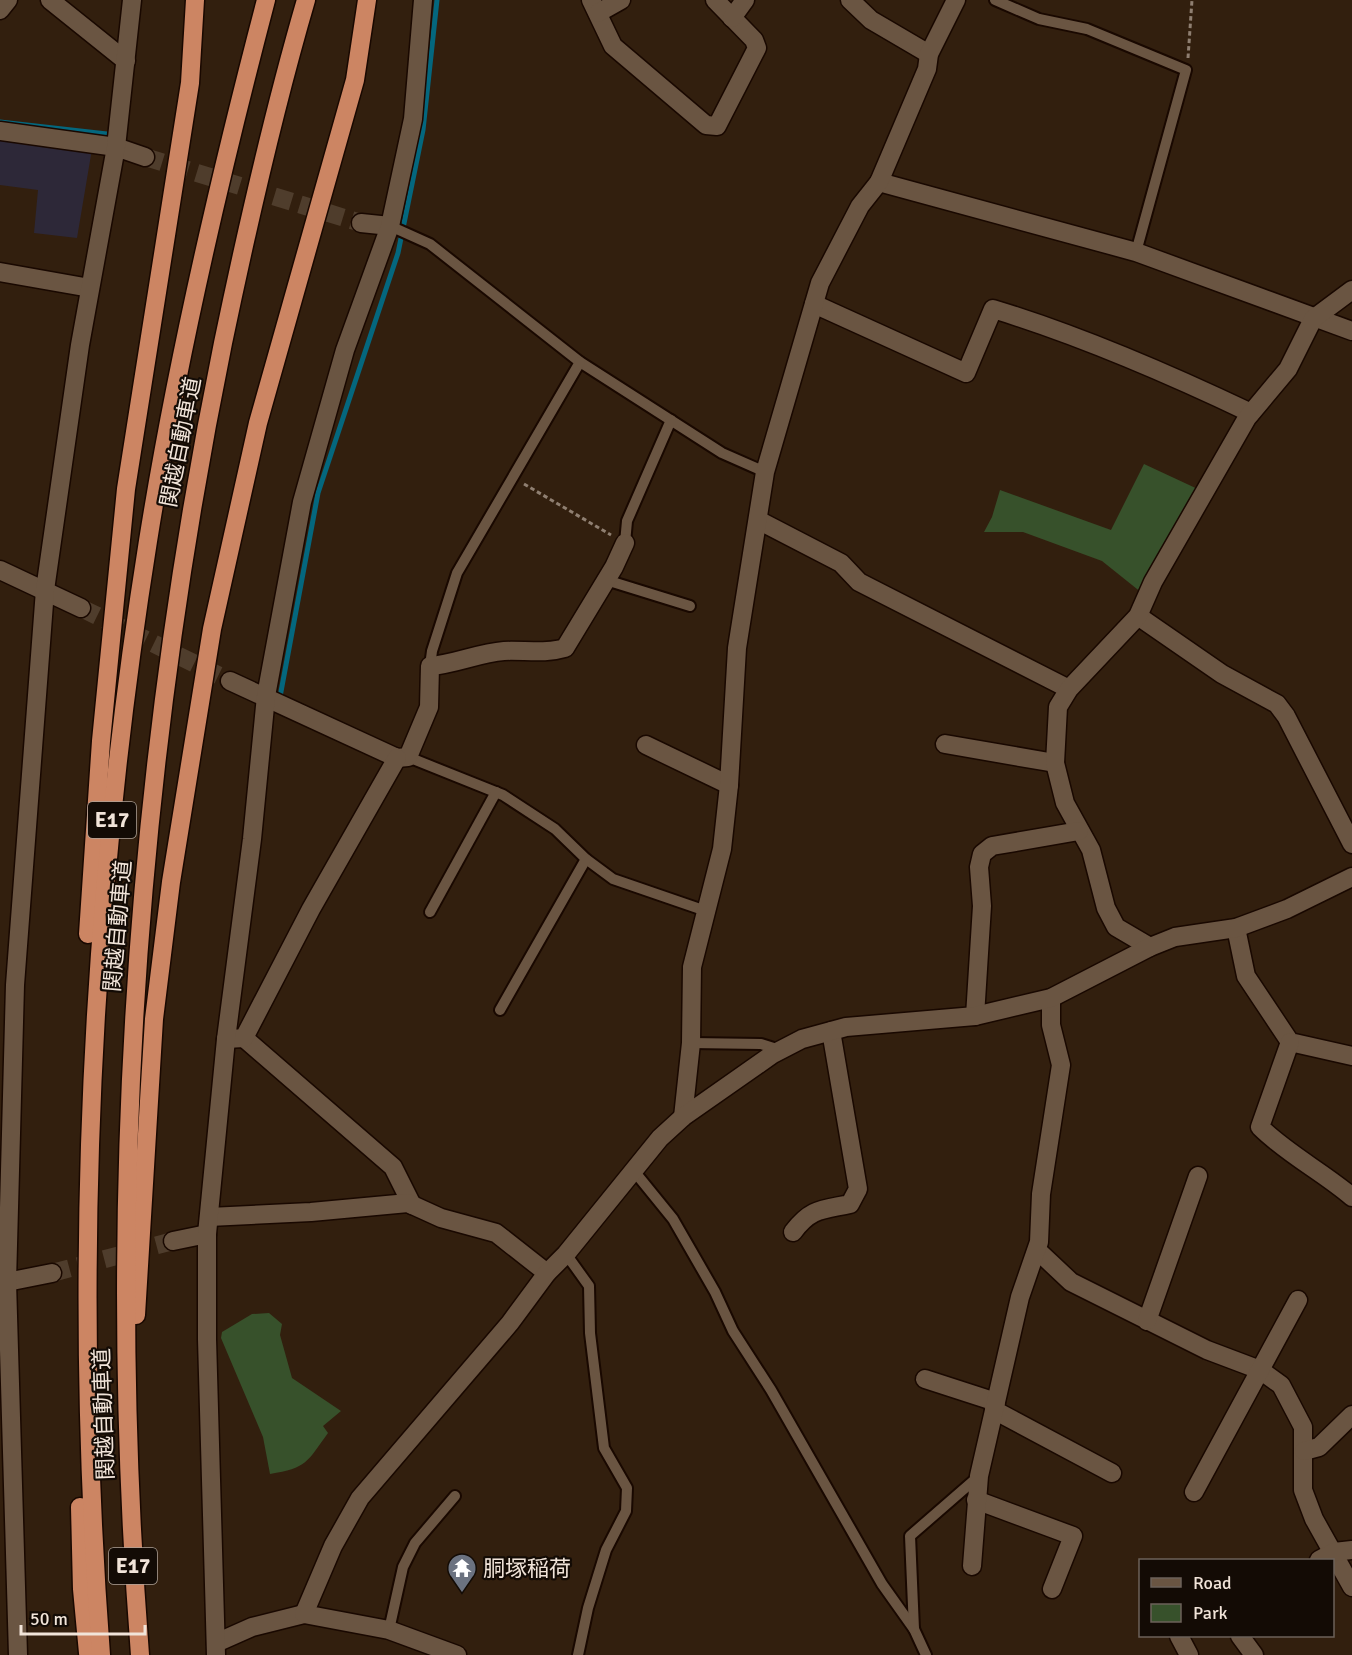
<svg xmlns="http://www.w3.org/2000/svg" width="1352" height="1655" viewBox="0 0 1352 1655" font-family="Signika,'Noto Sans JP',sans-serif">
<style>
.industrial{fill:#2d2838}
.green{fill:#37512b}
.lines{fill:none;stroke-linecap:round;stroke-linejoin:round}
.stream{stroke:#04677e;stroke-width:5}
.street-tunnel{stroke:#4f3d2c;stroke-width:18;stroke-dasharray:18 9;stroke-linecap:butt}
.lane-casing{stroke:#190800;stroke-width:14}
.street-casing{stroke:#190800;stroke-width:21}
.highway-casing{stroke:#190800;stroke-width:21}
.path{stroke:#8f7f71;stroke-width:3;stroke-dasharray:4.5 3;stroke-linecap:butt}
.lane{stroke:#6a5542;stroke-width:10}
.street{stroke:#6a5542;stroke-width:18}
.highway{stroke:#cc8563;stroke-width:18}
.labels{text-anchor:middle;stroke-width:4.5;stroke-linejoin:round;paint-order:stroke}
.shield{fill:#130b05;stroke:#aea399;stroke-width:1.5}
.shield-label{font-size:21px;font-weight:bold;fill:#f1e4d9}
.street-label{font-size:22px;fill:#f1e4d9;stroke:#130b05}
.poi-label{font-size:22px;fill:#f1e4d9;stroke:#130b05;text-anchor:start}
</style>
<rect width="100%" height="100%" fill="#321f0e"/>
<path class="industrial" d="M0 137 92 149 77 238 34 233 38 190 0 185Z"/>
<g class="green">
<path d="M1144 464 1202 491 1142 593 1102 561 1023 532H984L992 517 1000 490 1111 530Z"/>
<path d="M269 1313 282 1324 280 1335 292 1378 341 1411 323 1426 328 1433C307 1462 307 1468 270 1474L263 1437 221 1338 222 1332 252 1314Z"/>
</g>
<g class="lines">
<g class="stream">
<path d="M0 122 107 134"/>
<path d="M280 697 318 493 398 253 423 130 437 0"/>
</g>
<g class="street-tunnel">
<path d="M145 157 361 223"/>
<path d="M81 608 230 681"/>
<path d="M52 1273 173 1241"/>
</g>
<g class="lane-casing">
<g id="lane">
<path d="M995 0 1039 19 1087 29 1186 70 1136 252"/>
<path d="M390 226 430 244 580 362 722 453 765 472"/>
<path d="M625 543 627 521 671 420"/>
<path d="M606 580 690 606"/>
<path d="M430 666 432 651 457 573 580 362"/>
<path d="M408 757 503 795 555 829 586 859 613 879 706 911"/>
<path d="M430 912 496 792"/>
<path d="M500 1010 586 859"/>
<path d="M691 1043 761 1044 780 1050"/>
<path d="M634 1171 673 1219 715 1292 733 1331 771 1390 882 1584 914 1629 926 1655"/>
<path d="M566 1254 589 1286 590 1333 604 1448 627 1488 626 1511 606 1550 588 1608 578 1655"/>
<path d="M914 1629 910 1536 979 1476"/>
<path d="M389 1630 403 1567 415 1543 455 1496"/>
</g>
</g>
<g class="street-casing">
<g id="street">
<path d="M50 0 126 61"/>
<path d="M591 0 613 46 706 125 717 126 757 48 754 40 715 0"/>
<path d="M850 0 871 20 929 54"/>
<path d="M0 10 8 0"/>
<path d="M598 13 621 0"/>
<path d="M732 18 745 0"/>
<path d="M0 131 116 147 145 157"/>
<path d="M879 182 1136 252 1352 331"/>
<path d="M361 223 390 226"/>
<path d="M0 272 90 288"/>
<path d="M814 304 966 373 993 309C1082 336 1167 373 1251 413"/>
<path d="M758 520 841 563 859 582 1069 689"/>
<path d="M0 570 81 608"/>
<path d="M1138 616 1222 674 1277 704 1286 716 1352 844"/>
<path d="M230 681 397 758 408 757 429 707 430 666C456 664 478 653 504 651 524 650 545 654 565 648L614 567 625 543"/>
<path d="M945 744 1055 763"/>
<path d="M646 745 729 785"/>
<path d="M1236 928 1246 976 1290 1042 1352 1056"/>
<path d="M1150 947 1116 927 1106 908 1091 850 1065 803 1055 763 1058 707 1069 689 1138 616 1153 582 1247 418 1288 369 1313 319 1352 290"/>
<path d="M975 1016 982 906 979 867 982 854 992 846 1079 831"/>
<path d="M244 1038 393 1167 412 1205"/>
<path d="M226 1039 244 1038 311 909 397 758"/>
<path d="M1290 1042 1260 1127C1287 1154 1323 1172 1352 1197"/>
<path d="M683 1117 691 1043 692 967 722 849 729 785 737 648 765 472 820 283 860 206 879 182 927 69 929 54 956 0"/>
<path d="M209 1217 311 1212 408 1203 441 1218 496 1233 547 1273"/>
<path d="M793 1232C811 1208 822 1210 850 1204L858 1189 831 1031"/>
<path d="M173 1241 207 1234"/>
<path d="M1037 1250 1071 1282 1207 1350 1260 1370 1281 1385 1303 1427V1490L1314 1519 1352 1587"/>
<path d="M7 1282 52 1273"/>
<path d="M1147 1321 1198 1176"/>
<path d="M925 1379 996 1402"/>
<path d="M994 1410 1112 1473"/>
<path d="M1304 1451 1319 1447 1352 1415"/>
<path d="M1194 1492 1298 1300"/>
<path d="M976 1500 1073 1536 1052 1589"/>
<path d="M1319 1560 1334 1552 1352 1550"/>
<path d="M972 1566 979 1476 1020 1297 1039 1242 1041 1194 1061 1065 1051 1025V998"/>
<path d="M1179 1636 1189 1655"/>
<path d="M1240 1636 1254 1655"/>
<path d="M216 1643 252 1627 304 1614"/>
<path d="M18 1655 7 1282 15 985 45 590 80 345 116 147 132 0"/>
<path d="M216 1655 207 1339V1234L226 1039 252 839 266 696 302 502 345 350 390 226 413 119 423 0"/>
<path d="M457 1655 389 1630 304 1614 333 1546 360 1498 510 1323 547 1273 566 1254 660 1138 683 1117 773 1054 802 1039 846 1027 975 1016 1051 998 1150 947 1175 937 1236 928 1287 909 1352 877"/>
</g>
</g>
<g class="highway-casing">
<g id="highway">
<path d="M88 934 101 741 126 489 190 83 195 0"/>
<path d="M136 1315 154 1019 171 882 212 629 258 423 355 80 367 0"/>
<path d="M80 1507 82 1589 88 1653"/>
<path d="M101 1655C73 1283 89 910 148 541 177 359 219 179 266 0"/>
<path d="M140 1655C106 1216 135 775 223 343 247 228 273 113 306 0"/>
</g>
</g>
<g class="path">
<path d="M1188 58 1192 0"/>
<path d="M524 484 611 535"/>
</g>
<use href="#lane" class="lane"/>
<use href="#street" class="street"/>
<use href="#highway" class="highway"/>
</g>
<defs>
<g id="temple-pin" transform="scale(1.5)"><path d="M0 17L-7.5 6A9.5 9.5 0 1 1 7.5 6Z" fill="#6b7280" stroke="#130b05"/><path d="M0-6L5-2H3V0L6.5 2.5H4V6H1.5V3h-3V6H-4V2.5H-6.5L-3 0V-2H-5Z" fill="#fff"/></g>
</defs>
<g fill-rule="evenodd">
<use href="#temple-pin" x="462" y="1568"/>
</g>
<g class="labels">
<g class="shield">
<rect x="88" y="802" width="48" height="36" rx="4.5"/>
<rect x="109" y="1548" width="48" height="36" rx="4.5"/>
</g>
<g class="shield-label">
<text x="112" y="827">E17</text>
<text x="133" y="1573">E17</text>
</g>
<g class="street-label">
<text transform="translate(180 442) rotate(-79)" y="8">関越自動車道</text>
<text transform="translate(117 926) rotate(-85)" y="8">関越自動車道</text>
<text transform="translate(103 1414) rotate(-92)" y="8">関越自動車道</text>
</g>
<g class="poi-label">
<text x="483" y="1576">胴塚稲荷</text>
</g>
</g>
<rect x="1139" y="1559" width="195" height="78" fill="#130b05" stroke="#6c625a" stroke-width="1.5"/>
<rect x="1151" y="1578" width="30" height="9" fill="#6a5542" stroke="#6c625a" stroke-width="1.5"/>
<text x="1193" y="1589" font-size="18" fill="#f1e4d9">Road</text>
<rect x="1151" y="1604" width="30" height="18" fill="#37512b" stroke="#6c625a" stroke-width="1.5"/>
<text x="1193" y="1619" font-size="18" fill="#f1e4d9">Park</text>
<path d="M21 1625v9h124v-9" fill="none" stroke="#f1e4d9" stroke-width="3"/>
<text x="30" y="1625" font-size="18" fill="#f1e4d9" stroke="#130b05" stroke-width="4.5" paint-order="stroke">50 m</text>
</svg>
